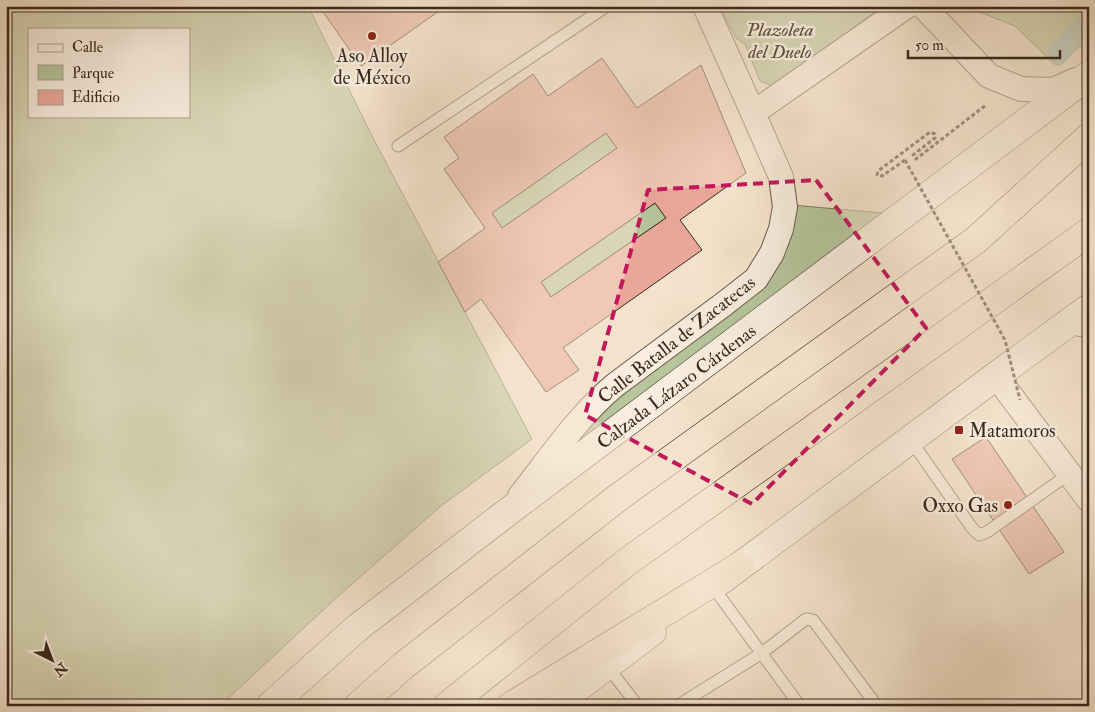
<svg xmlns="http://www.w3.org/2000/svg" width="1095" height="712" viewBox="0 0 1095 712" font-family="'IM FELL Double Pica',serif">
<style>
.green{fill:#b6c59c;stroke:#78775c;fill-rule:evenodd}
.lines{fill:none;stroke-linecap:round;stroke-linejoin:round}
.canal{stroke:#9cbeb8;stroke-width:21}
.building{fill:#eaa89b;stroke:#3a291c;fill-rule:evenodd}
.service-casing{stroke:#685848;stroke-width:13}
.minor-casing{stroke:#685848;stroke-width:26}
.secondary-casing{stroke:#3a291c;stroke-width:29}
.motorway-casing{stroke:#3a291c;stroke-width:29}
.path{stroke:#3a291c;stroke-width:3;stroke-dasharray:4 2.5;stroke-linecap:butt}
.service{stroke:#f8edde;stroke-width:11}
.minor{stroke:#f8edde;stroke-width:24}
.secondary{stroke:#f8edde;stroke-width:28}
.motorway{stroke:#f4e3cc;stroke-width:28}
.path-bridge{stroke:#3a291c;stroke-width:3;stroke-dasharray:4 2.5;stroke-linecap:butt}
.marked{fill:none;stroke:#c2185b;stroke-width:4;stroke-dasharray:10 6;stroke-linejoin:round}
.poi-dot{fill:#8f2418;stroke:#f8edde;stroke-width:2}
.labels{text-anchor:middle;stroke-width:5;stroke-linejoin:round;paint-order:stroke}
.park-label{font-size:19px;font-style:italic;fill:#59503c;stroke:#f8edde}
.poi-label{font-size:19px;fill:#3a291c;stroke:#f8edde}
.street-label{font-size:19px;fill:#3a291c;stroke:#f8edde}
</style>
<rect width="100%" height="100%" fill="#f4e3cc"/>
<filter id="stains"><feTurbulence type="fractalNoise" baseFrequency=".004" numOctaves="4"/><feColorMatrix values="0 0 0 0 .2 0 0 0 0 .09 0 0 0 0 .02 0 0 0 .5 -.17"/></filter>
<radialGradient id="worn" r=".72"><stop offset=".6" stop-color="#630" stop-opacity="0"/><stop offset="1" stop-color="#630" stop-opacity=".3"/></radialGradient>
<g class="green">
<path d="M6 6H308L371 134 532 439 441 506 335 599 220 706H6ZM29 29H189V116H29Z"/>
<path d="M719 6H883L773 86 760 81 745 44 736 38Z"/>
<path d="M964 6H1089V41L1054 64 1015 26Z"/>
<path d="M606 133 617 148 502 228 492 213Z"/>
<path d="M655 203 666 218 551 297 541 282Z"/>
<path d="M791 205 895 214 522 493 604 394 756 279Z"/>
</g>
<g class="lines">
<path class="canal" d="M1058 55 1089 19"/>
</g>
<g class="building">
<path d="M319 6H446L361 66Z"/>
<path d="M602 58 637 108 701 65 746 173 680 220 702 250 563 348 579 370 546 392 481 299 465 312 438 262 485 228 444 169 459 158 444 137 533 74 548 96ZM606 133 617 148 502 228 492 213ZM655 203 666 218 551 297 541 282Z"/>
<path d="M986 437 1064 552 1029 574 952 459Z"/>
</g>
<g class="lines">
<g class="service-casing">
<g id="service">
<path d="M398 146 607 6"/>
<path d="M1067 328 1089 332"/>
<path d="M910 439 972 528 979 535 987 532 1069 474"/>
<path d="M713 587 800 706"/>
<path d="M607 666 638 706"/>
<path d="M677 706 762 653 806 619 813 620 877 706"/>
</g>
</g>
<g class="minor-casing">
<g id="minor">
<path d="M923 6 989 76 1021 89 1053 90 1076 80"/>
<path d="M753 113 907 6"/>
<path d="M996 376 1089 500"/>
<path d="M520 496C550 458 578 416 615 385L724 304 756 279 772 253 781 229 785 207 781 177 753 113 705 6"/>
</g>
</g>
<g class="secondary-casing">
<g id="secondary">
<path d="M720 581 996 376 1089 308"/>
<path d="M270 706 357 628 505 514 1089 75"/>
<path d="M553 706 652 632"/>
</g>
</g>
<g class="motorway-casing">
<g id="motorway">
<path d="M358 706 403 666 620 496 976 240 1089 137"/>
<path d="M447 706 627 562 1089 232"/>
<path d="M511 706 740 566"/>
</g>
</g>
<g class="path">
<path d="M968 8V6"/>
<path d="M905 160 882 176 877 175 878 171 930 132 935 134V138L913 155 916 159 986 105"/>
</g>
<use href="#service" class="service"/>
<use href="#minor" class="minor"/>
<use href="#secondary" class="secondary"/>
<use href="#motorway" class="motorway"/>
<path class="path-bridge" d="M905 160 1005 340 1020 400"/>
</g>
<path d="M0 0H1095V712H0ZM816 180 926 328 752 504 585 415 648 190Z" fill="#f4e3cc" fill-opacity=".55" fill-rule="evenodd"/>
<path class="marked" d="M816 180 926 328 752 504 585 415 648 190Z"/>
<g class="poi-dot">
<circle cx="372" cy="36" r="5"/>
<rect x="954" y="425" width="10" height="10" rx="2.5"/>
<circle cx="1008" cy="505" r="5"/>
</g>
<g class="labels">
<g class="park-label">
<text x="780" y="36">Plazoleta<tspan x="780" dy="22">del Duelo</tspan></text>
</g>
<g class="poi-label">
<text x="372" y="62">Aso Alloy<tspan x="372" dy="22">de México</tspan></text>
<text x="969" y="437" text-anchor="start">Matamoros</text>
<text x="998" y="512" text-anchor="end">Oxxo Gas</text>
</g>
<g class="street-label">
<text transform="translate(676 339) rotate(-38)" y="7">Calle Batalla de Zacatecas</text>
<text transform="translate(676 386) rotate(-37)" y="7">Calzada Lázaro Cárdenas</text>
</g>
</g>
<rect width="1095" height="712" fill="none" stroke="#f4e3cc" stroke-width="25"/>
<rect x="8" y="8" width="1080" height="697" fill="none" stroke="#3a291c" stroke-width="2.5"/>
<rect x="12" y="12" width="1070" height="687" fill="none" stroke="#3a291c"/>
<rect x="28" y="28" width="162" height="90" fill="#f8edde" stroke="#ac9f90"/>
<rect x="38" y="44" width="25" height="8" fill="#f8edde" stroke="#ac9f90"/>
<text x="72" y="52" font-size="15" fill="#3a291c">Calle</text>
<rect x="38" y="65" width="25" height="15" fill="#b6c59c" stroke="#ac9f90"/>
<text x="72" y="78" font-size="15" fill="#3a291c">Parque</text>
<rect x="38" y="90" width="25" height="15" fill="#eaa89b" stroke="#ac9f90"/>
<text x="72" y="102" font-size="15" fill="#3a291c">Edificio</text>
<g transform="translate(52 660) rotate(138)" stroke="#f8edde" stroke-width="4" paint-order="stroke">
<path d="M0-4L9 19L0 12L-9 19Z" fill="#3a291c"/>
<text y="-8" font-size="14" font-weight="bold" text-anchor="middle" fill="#3a291c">N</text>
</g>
<path d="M908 50v8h152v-8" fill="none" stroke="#3a291c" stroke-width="2.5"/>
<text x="915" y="50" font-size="15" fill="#3a291c" stroke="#f8edde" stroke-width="4" paint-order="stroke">50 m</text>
<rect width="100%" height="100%" filter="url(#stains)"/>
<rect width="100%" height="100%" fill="url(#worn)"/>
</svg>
